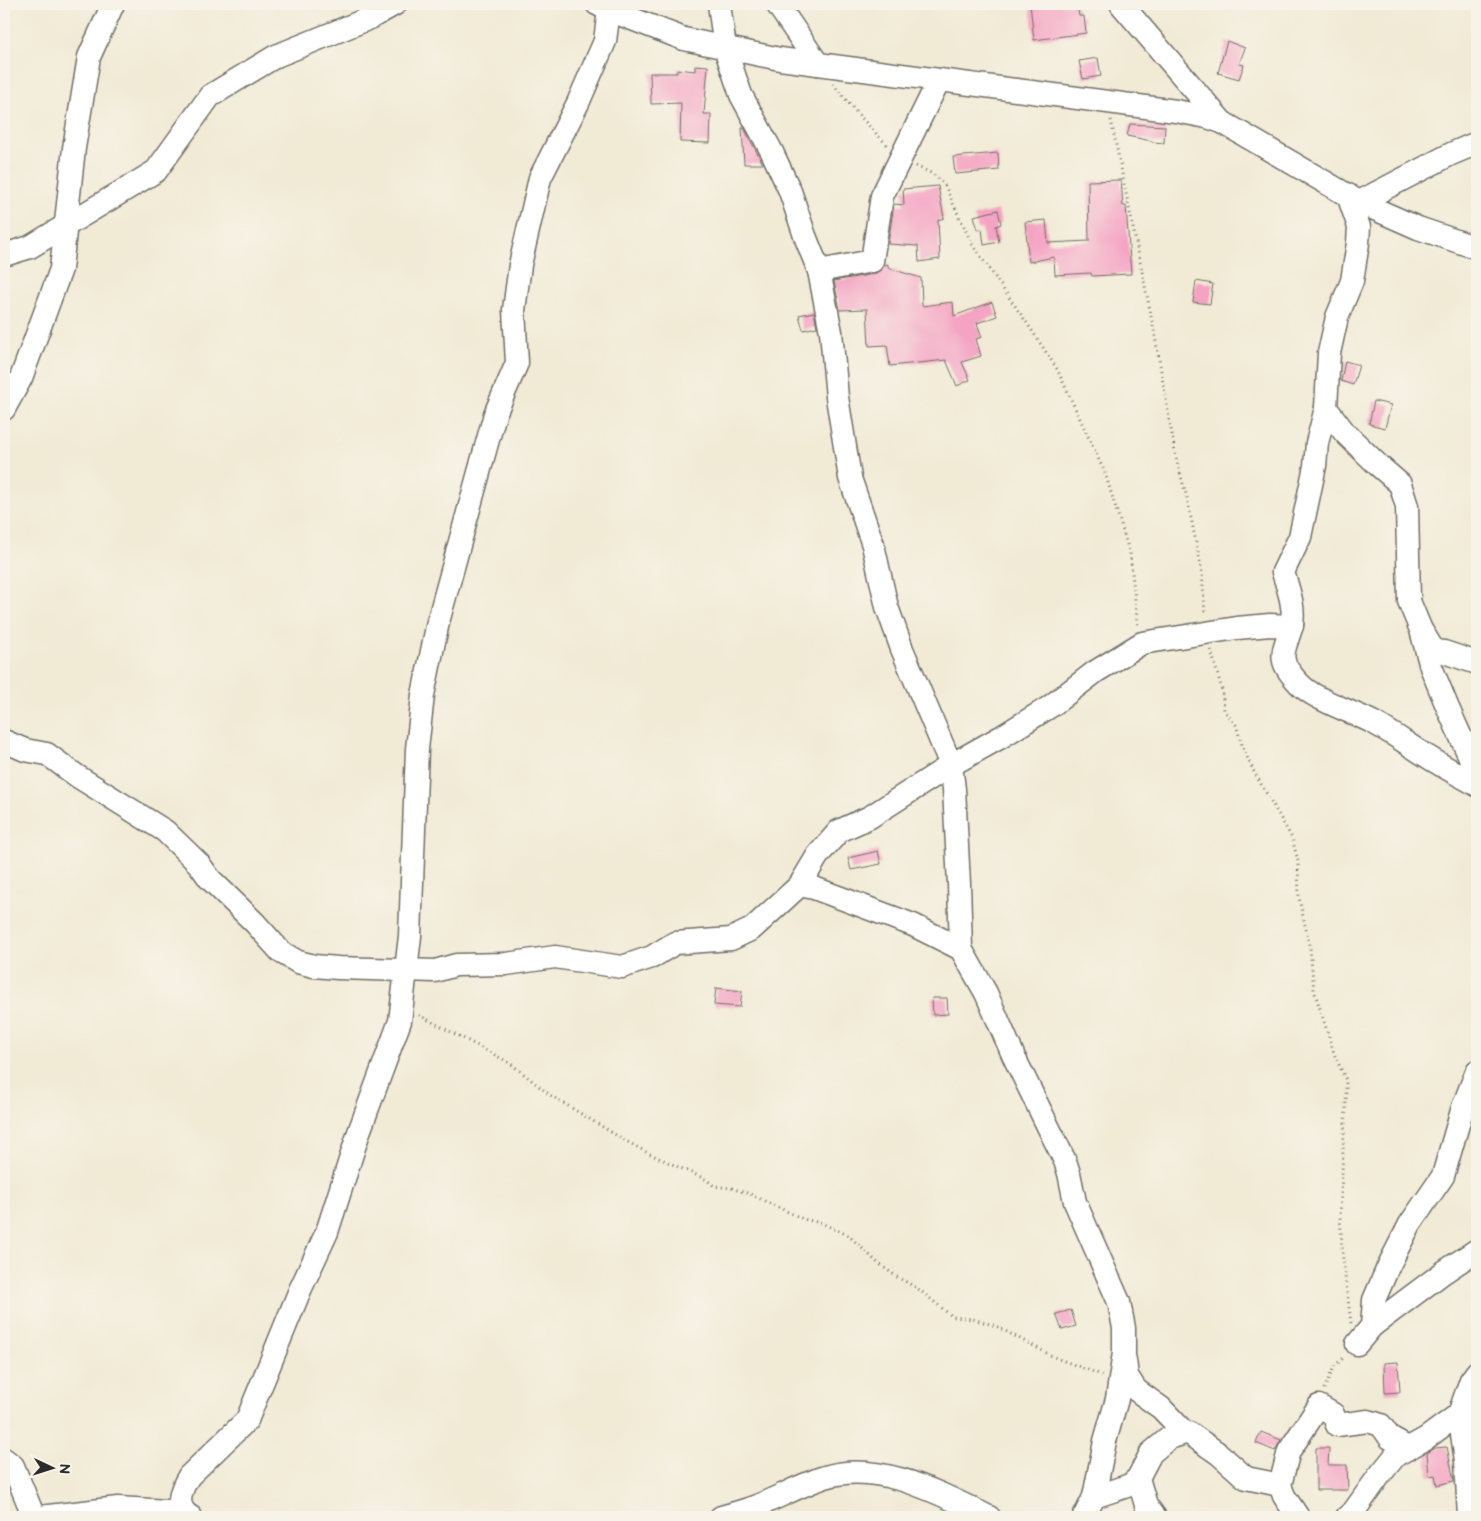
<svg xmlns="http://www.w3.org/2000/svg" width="1481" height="1521" viewBox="0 0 1481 1521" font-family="'Balsamiq Sans',sans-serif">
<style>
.building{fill:#f4a3c2}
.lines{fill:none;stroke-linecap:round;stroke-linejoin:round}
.minor-casing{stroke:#706e66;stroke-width:25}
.path{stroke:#706e66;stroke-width:3;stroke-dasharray:1 4;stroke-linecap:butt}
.minor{stroke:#fff;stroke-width:22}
</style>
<rect width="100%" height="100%" fill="#f7f3e8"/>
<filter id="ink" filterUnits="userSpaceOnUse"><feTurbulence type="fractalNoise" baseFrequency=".02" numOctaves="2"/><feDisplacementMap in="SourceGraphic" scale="10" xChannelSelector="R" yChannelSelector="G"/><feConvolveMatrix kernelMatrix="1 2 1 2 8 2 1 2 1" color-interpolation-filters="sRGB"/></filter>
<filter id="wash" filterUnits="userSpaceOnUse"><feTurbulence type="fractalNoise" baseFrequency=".0096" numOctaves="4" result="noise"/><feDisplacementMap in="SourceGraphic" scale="20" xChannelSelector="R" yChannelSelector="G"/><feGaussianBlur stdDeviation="1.12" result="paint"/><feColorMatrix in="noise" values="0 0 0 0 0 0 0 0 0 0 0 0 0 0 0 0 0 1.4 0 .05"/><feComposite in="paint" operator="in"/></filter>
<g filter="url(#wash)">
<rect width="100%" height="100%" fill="#f1ead5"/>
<g id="blocks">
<g class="building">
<path d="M1030 4H1077L1079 16H1084L1086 33 1034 40Z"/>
<path d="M1227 41 1245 48 1239 64 1244 65 1239 79 1218 73Z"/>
<path d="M1098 58 1101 76 1083 79 1079 61Z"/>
<path d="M695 65 708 66 704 114H711L710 143 680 142 681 103 651 104 650 73H677V69L695 71Z"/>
<path d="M1130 124 1165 126 1164 143 1152 142V141L1127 136Z"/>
<path d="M742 128H744L763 164H744Z"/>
<path d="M998 153 999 170 955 174 953 157Z"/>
<path d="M1121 180 1123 206H1126L1131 274 1092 276 1091 273 1055 275 1054 257 1029 262 1025 222 1046 220 1048 243 1089 241 1088 181Z"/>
<path d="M938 186 944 218 938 220 940 259 919 262 918 246 888 244 894 204 904 205 903 189Z"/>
<path d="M998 210 1001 224 996 226 999 242 984 245 982 229 978 230 974 216Z"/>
<path d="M888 264V268L921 278 922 306 953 302 954 316 992 302 997 316 977 323 982 337 976 339 981 356 962 362 970 380 957 386 946 360 890 366 887 345 869 346 867 309 840 310 834 281 874 274 881 270 884 265Z"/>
<path d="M1196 281 1213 284 1210 304 1193 302Z"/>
<path d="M814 312 817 327 803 330 799 315Z"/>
<path d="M1345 361 1359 365 1353 385 1341 381Z"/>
<path d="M1374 401 1391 405 1385 428 1369 424Z"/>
<path d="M878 851 881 864 851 870 848 858Z"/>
<path d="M716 988 742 991 740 1007 714 1005Z"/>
<path d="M932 998H947L948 1014 933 1015Z"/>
<path d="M1071 1310 1076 1326 1062 1330 1056 1314Z"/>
<path d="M1398 1362 1400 1392 1385 1393 1384 1363Z"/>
<path d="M1261 1432 1281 1440 1275 1451 1256 1443Z"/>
<path d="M1447 1447 1454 1481 1437 1485 1435 1475 1429 1476 1427 1453 1435 1448Z"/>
<path d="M1316 1448H1329L1328 1465H1347L1348 1490H1316Z"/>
</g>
</g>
</g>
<g filter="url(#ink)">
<use href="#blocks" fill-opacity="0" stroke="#706e66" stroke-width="1"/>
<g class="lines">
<g class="minor-casing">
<g id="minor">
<path d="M597 4 609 10 684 39 780 59 1176 111 1207 117 1222 122 1359 202 1418 228 1477 248"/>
<path d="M719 4 725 48 741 95 772 152 790 191 805 236 819 271 831 332 837 397 850 478 873 545 887 607 902 649 951 765 954 789 959 884 961 949 986 993 1014 1057 1065 1161 1069 1173 1075 1202 1119 1302 1124 1328V1353L1117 1399 1105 1441 1094 1497 1084 1517"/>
<path d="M777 4 818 64"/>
<path d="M1121 4 1222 122"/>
<path d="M1348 195 1359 227 1358 243 1352 281 1337 317 1329 353 1326 408 1345 433 1378 465 1400 484 1407 506 1409 601 1421 630 1431 667 1447 706 1477 773"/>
<path d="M1359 202 1451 154 1477 143"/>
<path d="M4 255 30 247 156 171 210 96 276 56 370 18 395 4"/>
<path d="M819 271 872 261 882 196 939 80"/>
<path d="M1326 408 1317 443 1315 466 1300 537 1283 572C1288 589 1295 606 1292 624 1290 636 1281 649 1284 661 1286 670 1300 686 1308 691 1328 705 1354 712 1376 724 1394 734 1410 746 1428 757 1444 767 1461 776 1477 785"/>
<path d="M4 409 21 378 61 269 74 148 89 57 113 4"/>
<path d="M1423 633 1434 651 1444 652 1477 663"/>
<path d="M4 741 25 750 47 754 77 776 165 831 199 864 210 879 255 923 281 952 298 962 314 966 338 968 435 971 456 965 506 964 555 957 622 967 652 957 675 943 731 939 752 929 800 885 818 855 839 831 870 817 951 765 1001 737 1051 706 1095 672 1142 643 1237 628 1270 625 1292 626"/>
<path d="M800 885 814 888 913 925 961 949"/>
<path d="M1372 1326 1444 1272 1477 1250"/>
<path d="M1357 1344 1372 1326 1374 1300 1389 1265 1410 1224 1443 1176 1463 1107 1477 1071"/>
<path d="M1125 1360 1127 1376 1136 1390 1161 1408 1185 1433H1189L1219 1454 1246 1478 1280 1485"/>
<path d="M1459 1414 1466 1461 1469 1517"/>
<path d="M4 1459 13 1466 34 1517"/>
<path d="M1138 1478 1146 1505 1155 1517"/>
<path d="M1094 1497 1130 1485 1138 1478 1151 1453 1169 1438 1185 1433"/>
<path d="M40 1517 118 1508 184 1512"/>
<path d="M191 1517C173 1507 181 1489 189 1476L247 1420 300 1290 327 1232 359 1132 400 1021 410 936 417 749 423 695 438 622 495 414 517 363 514 310 520 265 540 178 578 103 605 41 609 10"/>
<path d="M721 1517C732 1514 743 1511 754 1507 778 1498 800 1485 825 1477 879 1460 941 1494 989 1517"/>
<path d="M1298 1517 1284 1496 1280 1485 1289 1451 1319 1406 1333 1414 1337 1425 1368 1421 1381 1425 1390 1438 1408 1448"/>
<path d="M1347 1517 1354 1511 1379 1476 1396 1455 1425 1439 1459 1414 1471 1380 1477 1372"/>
</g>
</g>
<g class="path">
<path d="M833 84 857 113 887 145"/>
<path d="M1111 120 1154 330 1176 458 1187 498 1202 572 1205 614"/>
<path d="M916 166 933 174 944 184 972 244 1027 323 1057 369 1105 473 1130 554 1138 627"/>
<path d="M1211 650 1222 690 1224 710 1236 725 1243 748 1253 770 1292 838 1298 861 1299 898 1310 948 1314 990 1335 1056 1346 1080V1109L1343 1150 1340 1217 1343 1260 1351 1323"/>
<path d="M419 1015 510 1063 550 1095 626 1141 648 1153 707 1180 714 1186 731 1188 750 1194 803 1219 821 1223 848 1235 878 1263 897 1277 917 1288 953 1317 973 1319 996 1326 1056 1358 1102 1375"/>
<path d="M1324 1389 1334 1367 1344 1357"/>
</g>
<use href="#minor" class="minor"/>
</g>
</g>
<rect width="1481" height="1521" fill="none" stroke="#f7f3e8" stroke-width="20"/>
<g transform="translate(52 1468) rotate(94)" stroke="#f7f3e8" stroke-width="4" paint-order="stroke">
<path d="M0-4L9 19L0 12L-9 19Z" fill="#2b2b2b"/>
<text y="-8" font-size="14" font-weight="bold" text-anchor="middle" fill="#2b2b2b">N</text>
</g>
</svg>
